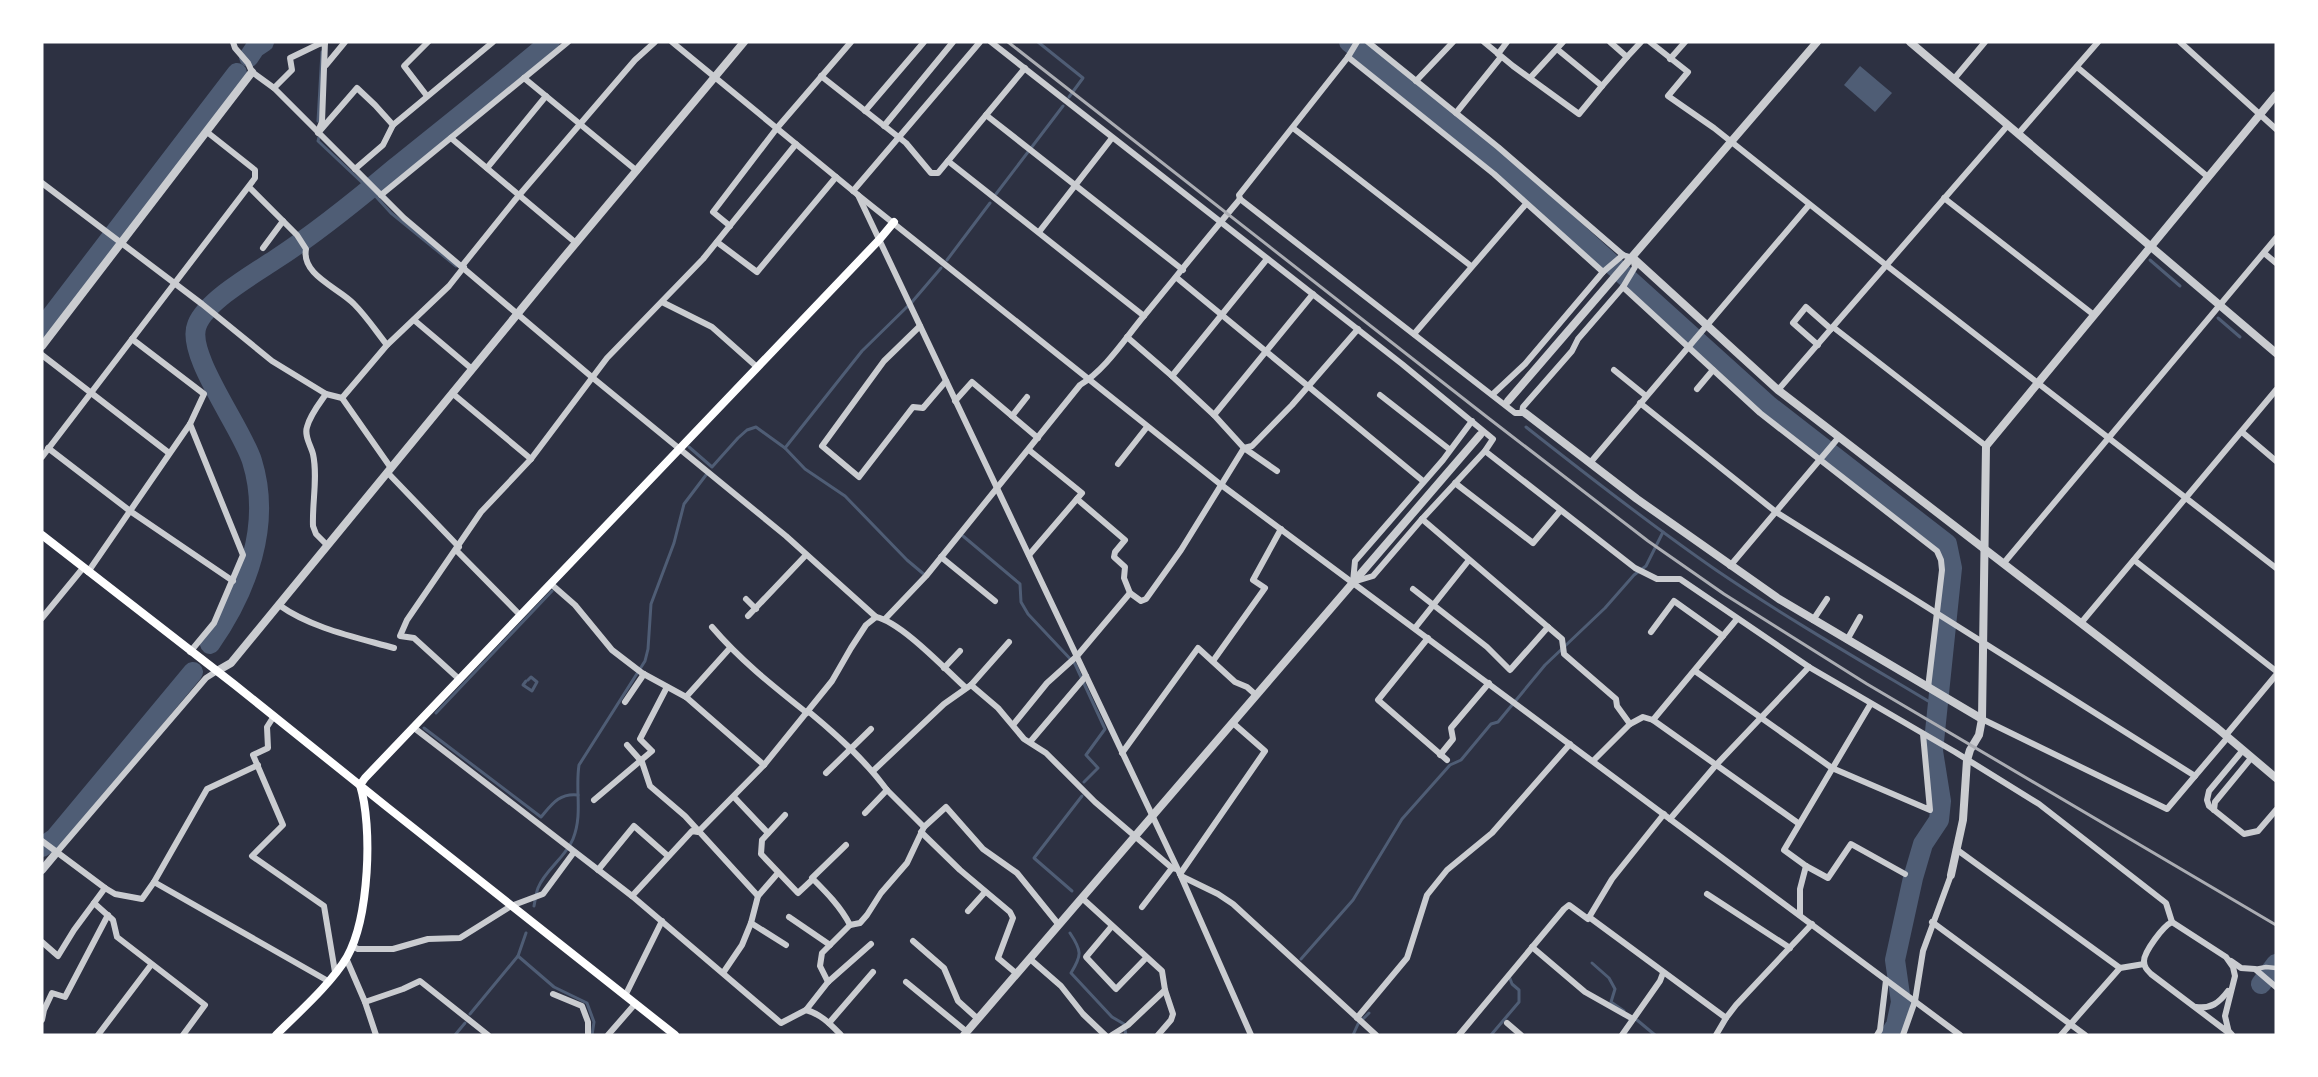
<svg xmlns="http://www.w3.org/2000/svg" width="2318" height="1077" viewBox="0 0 2318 1077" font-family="'Noto Sans',sans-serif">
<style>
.water{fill:#4f5d75}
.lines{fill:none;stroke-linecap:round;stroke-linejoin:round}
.stream{stroke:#4f5d75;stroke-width:3}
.river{stroke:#4f5d75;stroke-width:20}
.pedestrian{stroke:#caccd0;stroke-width:4.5}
.minor{stroke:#caccd0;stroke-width:6}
.tertiary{stroke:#caccd0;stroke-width:8}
.secondary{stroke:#fff;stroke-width:8}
.rail{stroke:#abadb3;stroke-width:3}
</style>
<rect width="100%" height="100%" fill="#2d3142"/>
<path class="water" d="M1860 66 1892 93 1875 112 1844 85Z"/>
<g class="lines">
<g class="stream">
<path d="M1038 42 1083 78 1069 97"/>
<path d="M318 121 322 52"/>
<path d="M319 137 318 141 369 189 391 213 456 266"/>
<path d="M996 194 1063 106"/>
<path d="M947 260 990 203"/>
<path d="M2150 260 2180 286"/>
<path d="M2218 318 2240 337"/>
<path d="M1526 427C1588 476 1651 525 1716 570 1788 619 1863 662 1938 707"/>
<path d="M689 447 712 467 738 438 747 430 756 427 785 448 805 469 845 496 907 560 926 576"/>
<path d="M785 448 862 351 912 302 941 268"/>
<path d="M963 536 1020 584 1021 602 1028 614 1075 664 1105 729 1086 755 1098 768 1084 782"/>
<path d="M526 681 523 685 532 691 537 682 531 677 528 680"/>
<path d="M436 713 552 591"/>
<path d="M424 728 541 817C552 804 559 793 578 795"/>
<path d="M1072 891 1034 858 1082 796"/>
<path d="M534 906C535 901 536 893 538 888 545 870 565 858 573 839 583 814 575 791 579 765L645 661 648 649 651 604 674 543 684 504 706 475"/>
<path d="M526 933 518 956 554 987 587 1003 594 1022 592 1035"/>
<path d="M1070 933C1082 951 1082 955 1071 973L1112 1017 1124 1024 1126 1035"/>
<path d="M1301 959 1353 900 1402 819 1450 765 1461 760 1491 724 1498 722 1545 665 1605 608 1634 575 1646 566 1663 532"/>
<path d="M1592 963 1609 978 1615 989 1611 1002 1624 1011"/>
<path d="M470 1014 518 956"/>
<path d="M1637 1020 1655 1035"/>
<path d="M455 1035 465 1023"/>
<path d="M1353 1035 1358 1024 1369 1013"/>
<path d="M1491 1035 1519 1002V990L1512 984 1509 976"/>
</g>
<g class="river">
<path d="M1349 42 1501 164 1768 405 1947 544 1952 568 1933 751 1941 801 1939 820 1923 844 1913 878 1895 960 1901 1002 1896 1025 1890 1035"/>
<path d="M249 57 255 48 264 42"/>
<path d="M42 328 237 73"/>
<path d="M210 644C247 591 272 525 252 461 242 428 185 354 197 325 206 301 255 273 276 259 318 232 357 200 395 168 447 126 499 85 550 42"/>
<path d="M42 847 55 838 193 672"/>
<path d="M2261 984 2276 964"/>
</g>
<path class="pedestrian" d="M2255 969 2266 967 2276 968"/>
<g class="minor">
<path d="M233 42 235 48 248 63 252 72 274 88 404 218 593 378 786 536 876 617C901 622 945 669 965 687"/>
<path d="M672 42 858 195 1180 874 1251 1035"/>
<path d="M991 42 1402 364 1493 439 1485 451 1422 519 1373 576 1353 582 1355 561 1443 460 1472 421"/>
<path d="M1357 42 1348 57 1239 195 1240 199 1515 413H1525"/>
<path d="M1368 42 1498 147 1623 255 1633 258 1635 267 1623 287 1578 339 1572 351 1523 407 1522 413"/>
<path d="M1484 42 1513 66 1579 114 1602 86 1557 49"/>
<path d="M1610 42 1627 57 1641 42"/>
<path d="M1650 42 1688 72 1668 96 1714 128 1886 265 2276 568"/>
<path d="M2180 42 2276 129"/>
<path d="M1498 54 1507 42"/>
<path d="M1348 57 1494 174 1603 272"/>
<path d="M1670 59 1685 42"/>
<path d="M326 65 345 42"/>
<path d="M2077 67 2208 177"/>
<path d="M821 76 906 143 931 173H938L1025 68"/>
<path d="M524 78 637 171"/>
<path d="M1530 78 1563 42"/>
<path d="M1954 79 1985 42"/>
<path d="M1416 81 1453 42"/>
<path d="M1602 86 1627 57"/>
<path d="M274 88 292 70 290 58 319 44 325 43"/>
<path d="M427 96 404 66 428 42"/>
<path d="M865 111 924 42"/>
<path d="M1456 113 1501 57"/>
<path d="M986 115 1183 270"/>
<path d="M884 126 953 42"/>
<path d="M1293 128 1471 266"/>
<path d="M319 129 322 122 325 42"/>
<path d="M318 133 357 88 375 105 393 125"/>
<path d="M2018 134 2098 42"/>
<path d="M451 138 576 243"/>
<path d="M948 161 1144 316"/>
<path d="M487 168 546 96"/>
<path d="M355 169 383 145 393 125 493 42"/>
<path d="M42 183 202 304 272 361 326 394 342 398 391 468"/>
<path d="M249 187 297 235 306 249C301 275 339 288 354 304 366 316 376 331 387 345"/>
<path d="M853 191 980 42"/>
<path d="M381 195 568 42"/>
<path d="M858 195 1220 484 1960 1035"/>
<path d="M1944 198 2094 315"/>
<path d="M730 226 713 212 777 128 851 42"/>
<path d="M1039 232 1112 138"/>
<path d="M717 242 757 272 836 177"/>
<path d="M263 248 283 221"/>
<path d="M2264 253 2276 263"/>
<path d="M462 266 515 200 635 60 655 42"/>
<path d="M1177 278 1423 481"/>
<path d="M1623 287 1760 413 1937 551 1941 560 1942 570 1928 688"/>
<path d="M662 302 712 327 757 367"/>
<path d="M414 320 472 369"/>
<path d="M920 326 884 361 822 446 859 477 913 407 923 408 946 381"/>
<path d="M1833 327 1986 446"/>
<path d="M1414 334 1526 204"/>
<path d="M1127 337 1172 376 1214 415 1244 448 1277 471"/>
<path d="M132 339 204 394 190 424 243 555 214 623 190 652"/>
<path d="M1818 345 1793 323 1806 307 1831 329"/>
<path d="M42 355 169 453"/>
<path d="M1614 370 1646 396"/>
<path d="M1172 376 1267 259"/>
<path d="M1697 389 1713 370"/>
<path d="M1778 390 2008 125"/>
<path d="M452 393 531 459"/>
<path d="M326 394C319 404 310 415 307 427 304 436 311 446 313 454 318 477 312 503 313 526L316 534 327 545"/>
<path d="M1493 394 1525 364 1603 272 1623 255"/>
<path d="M1380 395 1449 449"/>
<path d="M342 398 387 345 449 286 464 267"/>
<path d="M955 401 972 382 1038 438"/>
<path d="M1640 403 1776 512 2195 776"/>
<path d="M1214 415 1313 294"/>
<path d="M1012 416 1027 397"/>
<path d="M2242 432 2276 461"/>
<path d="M48 448 130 511 233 581"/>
<path d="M1029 450 1082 493 1029 555"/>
<path d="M1485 451 1635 568 1657 579H1680L1809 667 1955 752 2039 804 2166 903 2172 922"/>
<path d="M42 457 255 178V170L207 132"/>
<path d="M1590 463 1809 205"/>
<path d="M1118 464 1147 427"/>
<path d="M387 472 459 547"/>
<path d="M1455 483 1533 543 1560 511"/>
<path d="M1077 499 1125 540 1115 552 1114 557 1125 567 1124 578 1130 593"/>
<path d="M1422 519 1562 639 1564 654 1616 699 1617 706 1630 724"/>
<path d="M456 550 520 615"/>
<path d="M941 557 995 601"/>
<path d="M2134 560 2276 671"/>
<path d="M2003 564 2276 238"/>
<path d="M1730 566 1839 437"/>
<path d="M88 572 190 424"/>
<path d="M551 584 575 605 612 650 642 673 686 697 764 765"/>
<path d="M1413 589 1487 647 1510 670 1548 627"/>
<path d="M746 599 756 609"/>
<path d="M279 605C311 628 355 637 394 648"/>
<path d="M748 616 806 555"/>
<path d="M42 618 83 568"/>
<path d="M885 619 926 576 1080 385C1105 370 1124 340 1143 317 1175 278 1207 238 1240 199"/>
<path d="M1813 620 1827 599"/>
<path d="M2081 623 2276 390"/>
<path d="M712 627C740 660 773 686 807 713"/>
<path d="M1415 628 1469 560"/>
<path d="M1651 632 1674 601 1723 636"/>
<path d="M1428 638 1378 700 1447 760"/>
<path d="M1847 640 1860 617"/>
<path d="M1213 661 1265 588 1253 580 1281 529"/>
<path d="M944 668 960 651"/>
<path d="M1695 671 1832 768 1930 810 1923 734"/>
<path d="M459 679 414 638 400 636 407 620 481 512 531 459 607 358 703 259 796 144"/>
<path d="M971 685 998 708 1024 739 1046 753 1095 802 1172 868 1177 869"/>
<path d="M686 697 730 648"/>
<path d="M625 702 644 674"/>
<path d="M1870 705 1784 850 1806 866 1828 878 1851 844 1905 874"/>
<path d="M808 711C837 735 865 760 887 790"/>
<path d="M274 716 267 727 268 748 253 755 283 825 252 856 324 906 335 972"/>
<path d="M1982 719 2167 809 2228 737"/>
<path d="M1653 720 1737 619"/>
<path d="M1013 725 1047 683 1077 656 1130 593 1141 601 1146 599 1181 550 1244 448 1252 446 1292 405 1358 329"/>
<path d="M413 727 632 896 781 1023 806 1010C821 1014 831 1025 841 1035"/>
<path d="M2226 735 2276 675"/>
<path d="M1030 742 1086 676"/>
<path d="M627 745 642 762 650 786 685 816 758 896"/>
<path d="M2243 750 2209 791 2207 800 2209 806 2244 834 2258 831 2276 810"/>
<path d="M1122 753 1198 648 1235 682 1247 687 1256 695"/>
<path d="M1440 755 1453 739 1451 728 1489 683"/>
<path d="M1593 761 1630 724 1643 717 1653 720 1798 823"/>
<path d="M873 771 944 704 971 685 1009 642"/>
<path d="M826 773 871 729"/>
<path d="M734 797 768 833"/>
<path d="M594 800 652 751 640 739 667 687"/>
<path d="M2214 810 2215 802 2252 757"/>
<path d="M865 813 887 790 924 827 946 807 983 849 1017 873 1059 925"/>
<path d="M785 815 762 840 761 854 798 893 813 879"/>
<path d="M1670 819 1716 765 1809 667"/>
<path d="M921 832 960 870 1010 912 1013 918 998 958 1017 974"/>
<path d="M42 841 105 888 115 894 142 899 154 882 207 789 258 765"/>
<path d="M846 845 812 878C826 892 841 907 850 925"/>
<path d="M1956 849 2120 968"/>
<path d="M57 852 206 678 217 671"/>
<path d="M598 870 634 826 668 856"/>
<path d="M1180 874 1265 751 1233 723"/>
<path d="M1181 876 1218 894 1233 904 1376 1035"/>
<path d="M154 882 328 981"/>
<path d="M1707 894 1790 948"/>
<path d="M632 896 692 831 698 832 764 765 832 681 851 648 866 625 876 617"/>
<path d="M1082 898 1162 971 1165 990 1173 1014 1171 1020 1158 1035"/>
<path d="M94 903 113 920 117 937 205 1005 183 1035"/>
<path d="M1142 907 1172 868"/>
<path d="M968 911 985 892"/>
<path d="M1800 915V889L1806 866"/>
<path d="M789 917 830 945"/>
<path d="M1589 917 1726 1018 1736 1005 1812 924"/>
<path d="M1932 922 2085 1035"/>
<path d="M2172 922 2226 957 2233 967 2235 976 2225 1016 2229 1033 2151 974C2147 970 2144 967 2144 961 2144 952 2163 926 2172 922Z"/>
<path d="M751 923 786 945"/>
<path d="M1112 926 1086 957 1116 989 1146 958"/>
<path d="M913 941 944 968 958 1001 978 1019"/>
<path d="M42 942 58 956 74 930 105 888"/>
<path d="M352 946 358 949H393L428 939 460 938 511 906 543 894 574 852"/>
<path d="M1532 947 1585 992 1633 1019"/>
<path d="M346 958 365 1002 376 1035"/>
<path d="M1030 959 1061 986 1083 1014 1105 1035"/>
<path d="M2231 961 2241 968 2255 969 2276 987"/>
<path d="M723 973 742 945 751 923 758 896 778 873"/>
<path d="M828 982 820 966 822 953 850 925 860 923 867 915 881 893 907 863 924 827"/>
<path d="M906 982 967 1032"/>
<path d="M553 994 582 1006 588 1022V1035"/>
<path d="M625 996 662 921"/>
<path d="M365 1002 403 989 420 981 488 1035"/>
<path d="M2196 1007C2211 1009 2219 1003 2228 991"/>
<path d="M806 1010 828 982 871 944"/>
<path d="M1357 1018 1407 958 1427 895 1447 870 1492 833 1570 744"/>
<path d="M42 1020 44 1010 52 993 65 997 108 915"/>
<path d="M829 1023 873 972"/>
<path d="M1507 1023 1521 1035"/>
<path d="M98 1035 151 965"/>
<path d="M608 1035 635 1004"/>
<path d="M1112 1035 1128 1025 1165 990"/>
<path d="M1459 1035 1564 909 1569 905 1588 919 1612 879 1664 814"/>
<path d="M1622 1035 1660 981 1663 973"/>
<path d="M1716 1035 1726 1018"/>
<path d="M1877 1035 1880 1030 1886 980"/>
<path d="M1903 1035 1915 1001 1923 951 1951 875"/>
<path d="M2061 1035 2120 968 2144 964"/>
</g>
<g class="tertiary">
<path d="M1910 42 2276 353"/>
<path d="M1633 258 1778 390 2217 728 2276 778"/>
<path d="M42 346 252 72"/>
<path d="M1508 401 1817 42"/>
<path d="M1525 413 1637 499 1779 599 1982 719"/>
<path d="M217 671 231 663 560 262 744 42"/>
<path d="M42 870 57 852"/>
<path d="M1951 875 1963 820 1967 760 1970 750 1979 735 1982 719 1986 446 2276 95"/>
<path d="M2229 1033 2231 1035"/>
<path d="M964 1035 1480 435"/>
</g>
<g class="secondary">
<path d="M42 535 235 685 387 807 675 1035"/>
<path d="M276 1035C299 1012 331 984 347 957 369 918 373 827 360 785L365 778 879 240 894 222"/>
</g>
<path class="rail" d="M1008 42 1487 417 1648 541 1724 594 1867 684 2276 925"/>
</g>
<rect width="2318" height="1077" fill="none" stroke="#ffffff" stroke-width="87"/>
</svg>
